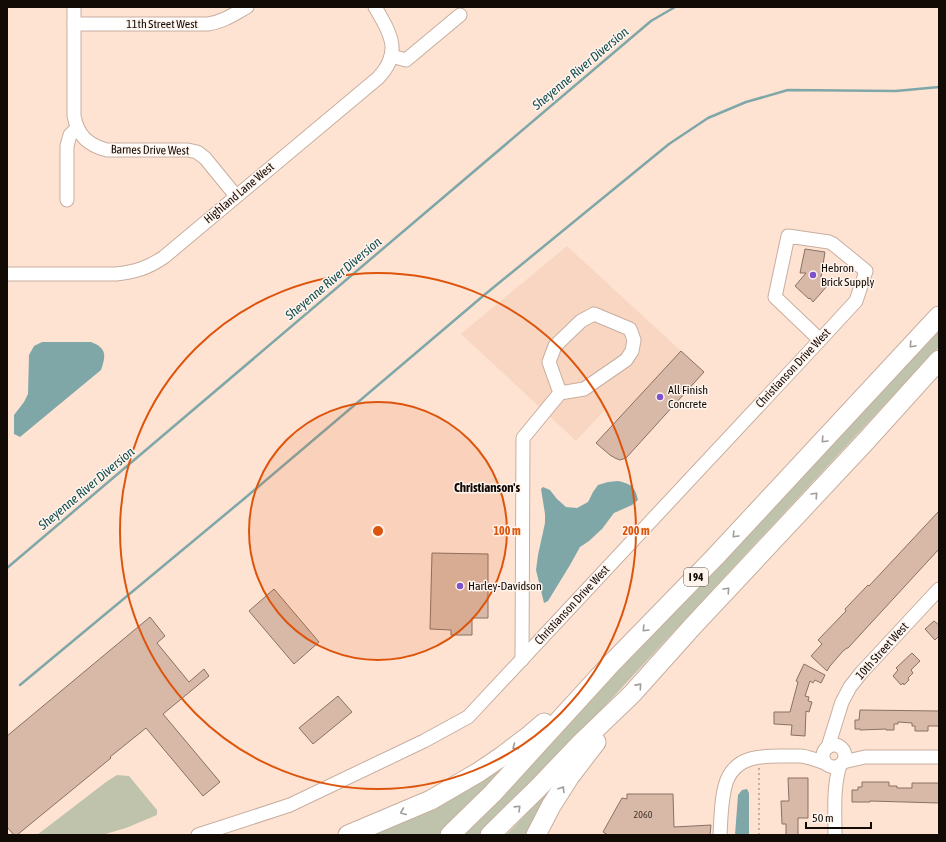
<svg xmlns="http://www.w3.org/2000/svg" width="946" height="842" viewBox="0 0 946 842" font-family="'Asap Condensed',sans-serif">
<style>
.built{fill:#f8d6c2}
.green{fill:#bfc3ab}
.water{fill:#7fa7a8}
.lines{fill:none;stroke-linecap:round;stroke-linejoin:round}
.stream{stroke:#7fa7a8;stroke-width:2.5}
.building{fill:#d8b9a7;stroke:#897163}
.minor-casing{stroke:#c8ae9f;stroke-width:15}
.highway-casing{stroke:#c8ae9f;stroke-width:21}
.path{stroke:#b39e92;stroke-width:1.5;stroke-dasharray:2 3;stroke-linecap:butt}
.minor{stroke:#fff;stroke-width:13}
.highway{stroke:#fff;stroke-width:19}
.oneway{stroke:#a09d9b}
.ring{fill:none;stroke:#dd550c;stroke-width:2}
.poi-dot{fill:#7d52cb;stroke:#fff4ed;stroke-width:1.5}
.labels{text-anchor:middle;stroke-width:3;stroke-linejoin:round;paint-order:stroke}
.number-label{font-size:10px;fill:#44362e}
.shield{fill:#fff4ed;stroke:#59504b;stroke-width:1}
.shield-label{font-size:11px;font-weight:bold;fill:#120a05}
.street-label{font-size:12px;fill:#120a05;stroke:#fff4ed}
.poi-label{font-size:12px;fill:#120a05;stroke:#fff4ed;text-anchor:start}
.water-label{font-size:13px;font-style:italic;fill:#114d4f;stroke:#fff4ed}
.neighbourhood-label{font-size:13px;font-weight:bold;fill:#120a05;stroke:#fff4ed}
.centre{fill:#dd550c;stroke:#fff4ed;stroke-width:2}
.ring-label{font-size:12px;text-anchor:middle;font-weight:bold;fill:#dd550c;stroke:#fff4ed;stroke-width:3;stroke-linejoin:round;paint-order:stroke}
</style>
<rect width="100%" height="100%" fill="#fee3d3"/>
<path class="built" d="M567 246 681 351 616 422 604 411 576 441 461 334Z"/>
<g class="green">
<path d="M939 324V347L889 400 485 835H464L663 619Z"/>
<path d="M504 759 508 765 441 835H360Z"/>
<path d="M117 775 129 776 157 810V815L126 828 102 835H37L106 782Z"/>
<path d="M548 791 552 793 530 835H506Z"/>
</g>
<g class="water">
<path d="M42 342H91C107 348 106 356 101 370L20 437 14 434V415L24 402 28 394 29 355 34 346Z"/>
<path d="M618 481C631 484 635 486 638 500L632 505 614 513 602 529 589 541 580 547 570 565 548 601 544 603 536 570 538 555 545 523V514L541 489 543 487 550 490 557 499 566 507 577 508 588 502 593 492 598 485 608 482Z"/>
<path d="M747 789 749 793V835H735L738 795 742 790Z"/>
</g>
<g class="lines">
<g class="stream">
<path d="M7 568 651 21 675 7"/>
<path d="M20 685 245 498 483 296 669 144 708 118 746 102 788 90 896 91 939 87"/>
</g>
</g>
<g class="building">
<path d="M805 249 825 252 821 277 828 285 813 302 810 298 809 299 795 286 806 273H800Z"/>
<path d="M681 351 704 372 626 458 620 460 615 458 610 455 596 443Z"/>
<path d="M939 511V549L848 648H847L843 651 830 666 827 671 811 656 822 644 818 640 846 611 845 609 868 585 869 586Z"/>
<path d="M432 553 488 554V618H472V635H451V630L430 629Z"/>
<path d="M274 589 319 642 294 664 249 611Z"/>
<path d="M150 617 165 636 157 643 189 682 204 669 209 676 163 714 220 782 203 796 146 728 110 757 111 758 17 835H14L7 827V736Z"/>
<path d="M934 621 939 625V636L935 640 925 629Z"/>
<path d="M912 653 920 661 911 670 913 673 908 678 909 680 904 685 903 683 901 685 893 676 898 670 896 668Z"/>
<path d="M804 664 825 675 821 683 815 680 813 683 810 681 805 696 809 697 808 701 812 702 809 712 806 711 805 736 791 735 792 725 774 724V712H790L798 682 796 681Z"/>
<path d="M338 696 352 712 313 744 299 728Z"/>
<path d="M860 710 939 711V726H928V731H915V726H912V723L898 722V724H894V730H886V729L860 730V729H855V720H859Z"/>
<path d="M788 778H808V818H798V835H786V824H782L781 801H789Z"/>
<path d="M862 782H889V786H897V788H912V783H939V803L870 801V802H852V790H858V787H862Z"/>
<path d="M627 794H673L674 827 711 825 710 835H608L603 832 618 805 622 798 627 799Z"/>
</g>
<g class="lines">
<g class="minor-casing">
<g id="minor">
<path d="M74 7V116C78 136 88 145 107 150H188L197 152 205 158 236 196"/>
<path d="M74 24H208C223 22 234 14 247 7"/>
<path d="M391 56 406 60 460 15"/>
<path d="M67 200V146L70 135 77 128"/>
<path d="M7 274H116C135 272 148 268 164 257L378 78C403 52 390 33 375 7"/>
<path d="M522 660 523 438 560 393 584 389 626 360 632 351 634 340 630 329 594 314 581 321 555 346 549 362 560 393"/>
<circle cx="834" cy="756" r="11"/>
<path d="M828 747 842 702 850 687 861 673 939 589"/>
<path d="M843 762 865 757H939"/>
<path d="M198 835 290 805 424 741 468 717 820 340 856 301 866 271 833 244 829 242 788 236 775 297 820 340"/>
<path d="M720 835C721 818 721 796 727 780 737 756 761 756 782 756 788 756 795 756 801 756 809 757 817 760 825 763"/>
<path d="M835 835C835 811 833 787 840 765"/>
</g>
</g>
<g class="highway-casing">
<g id="highway">
<path d="M348 835 431 800 479 772 501 757 530 735 544 723"/>
<path d="M450 835 493 793 608 667 715 557 939 316"/>
<path d="M490 835 538 788 581 743 632 694 692 627 865 442 939 360"/>
<path d="M536 835 551 806 570 776 596 742"/>
</g>
</g>
<path class="path" d="M759 835V768"/>
<use href="#minor" class="minor"/>
<use href="#highway" class="highway"/>
</g>
<defs><path id="oneway-chevron" d="M-2-3.5L2.5 0L-2 3.5" fill="none" stroke-width="1.6" stroke-linecap="round" stroke-linejoin="round"/></defs>
<g class="oneway">
<use href="#oneway-chevron" transform="translate(912 345) rotate(133)"/>
<use href="#oneway-chevron" transform="translate(824 440) rotate(133)"/>
<use href="#oneway-chevron" transform="translate(815 495) rotate(-47)"/>
<use href="#oneway-chevron" transform="translate(735 535) rotate(133)"/>
<use href="#oneway-chevron" transform="translate(727 590) rotate(-47)"/>
<use href="#oneway-chevron" transform="translate(645 629) rotate(134)"/>
<use href="#oneway-chevron" transform="translate(639 686) rotate(-48)"/>
<use href="#oneway-chevron" transform="translate(515 747) rotate(143)"/>
<use href="#oneway-chevron" transform="translate(562 789) rotate(-58)"/>
<use href="#oneway-chevron" transform="translate(518 808) rotate(-44)"/>
<use href="#oneway-chevron" transform="translate(403 812) rotate(157)"/>
</g>
<circle cx="378" cy="531" r="129" fill="#dd550c" fill-opacity=".12"/>
<g class="ring">
<circle cx="378" cy="531" r="129"/>
<circle cx="378" cy="531" r="258"/>
</g>
<g class="poi-dot">
<circle cx="813" cy="275" r="4"/>
<circle cx="660" cy="397" r="4"/>
<circle cx="460" cy="586" r="4"/>
</g>
<g class="labels">
<g class="number-label">
<text x="643" y="818">2060</text>
</g>
<rect class="shield" x="684" y="568" width="24" height="18" rx="3"/>
<g class="shield-label">
<text x="696" y="581">I 94</text>
</g>
<g class="street-label">
<text x="162" y="28">11th Street West</text>
<text transform="translate(150 150) rotate(1)" y="4">Barnes Drive West</text>
<text transform="translate(239 193) rotate(-40)" y="4">Highland Lane West</text>
<text transform="translate(793 368) rotate(-47)" y="4">Christianson Drive West</text>
<text transform="translate(572 605) rotate(-47)" y="4">Christianson Drive West</text>
<text transform="translate(882 651) rotate(-48)" y="4">10th Street West</text>
</g>
<g class="poi-label">
<text x="821" y="272">Hebron<tspan x="821" dy="14">Brick Supply</tspan></text>
<text x="668" y="394">All Finish<tspan x="668" dy="14">Concrete</tspan></text>
<text x="468" y="590">Harley-Davidson</text>
</g>
<g class="water-label">
<text transform="translate(580 68) rotate(-40)" y="5">Sheyenne River Diversion</text>
<text transform="translate(333 278) rotate(-40)" y="5">Sheyenne River Diversion</text>
<text transform="translate(86 488) rotate(-40)" y="5">Sheyenne River Diversion</text>
</g>
<g class="neighbourhood-label">
<text x="487" y="492">Christianson's</text>
</g>
</g>
<circle cx="378" cy="531" r="6" class="centre"/>
<g class="ring-label">
<text x="507" y="535">100 m</text>
<text x="636" y="535">200 m</text>
</g>
<rect width="946" height="842" fill="none" stroke="#120a05" stroke-width="16"/>
<path d="M806 822v6h65v-6" fill="none" stroke="#120a05" stroke-width="2"/>
<text x="812" y="822" font-size="12" fill="#120a05" stroke="#fff4ed" stroke-width="3" paint-order="stroke">50 m</text>
</svg>
